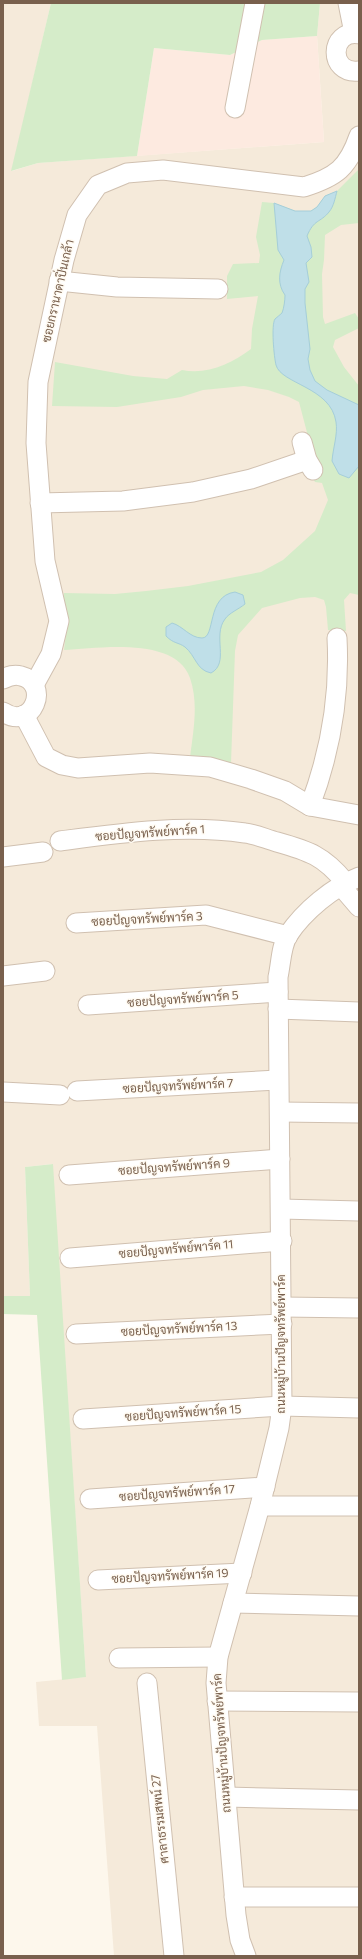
<svg xmlns="http://www.w3.org/2000/svg" width="362" height="1959" viewBox="0 0 362 1959" font-family="Commissioner,Sarabun,sans-serif">
<style>
.residential{fill:#f5eada}
.commercial{fill:#fdeae0}
.green{fill:#d5ecc9}
.water{fill:#bfdfe8;stroke:#a5ced9}
.lines{fill:none;stroke-linecap:round;stroke-linejoin:round}
.minor-casing{stroke:#d0c0b0;stroke-width:21}
.minor{stroke:#fff;stroke-width:19}
.labels{text-anchor:middle;stroke-width:3;stroke-linejoin:round;paint-order:stroke}
.street-label{font-size:12px;fill:#79604d;stroke:#fffbf3}
</style>
<rect width="100%" height="100%" fill="#fdf7ec"/>
<path class="residential" d="M3 3H51L12 171 38 163 324 142 317 36 320 3H359V1956H114L97 1726H39L36 1682 86 1677 52 1164 25 1167 30 1296H3Z"/>
<path class="commercial" d="M317 36 324 142 137 156 154 48 230 55 262 40Z"/>
<g class="green">
<path d="M51 3H320L317 36 262 40 230 55 154 48 137 156 38 163 11 171Z"/>
<path d="M359 169V223L341 225 325 235 324 260 322 274 323 317 325 324 355 313 359 319V328L335 340 333 347 344 367 359 386V595L350 593 344 600 346 631 328 630 326 607 324 600 315 597 300 598 262 608 238 635 235 651 231 763 190 758C193 732 199 704 190 678 176 636 98 648 64 650L68 616 63 599 64 593 115 594 146 591 188 586 261 572 283 560 315 531 328 500 322 483 315 482 312 477 309 440 299 402 289 397 268 390 244 386 203 390 181 397 117 407 52 406 55 362 133 376 167 379 182 370C207 375 231 364 251 349L252 329 258 296 227 299V276L233 264 259 263 260 255 256 237 262 202 274 203 301 213 311 211 317 207 325 196 337 191Z"/>
<path d="M53 1164 86 1677 62 1680 37 1315 3 1314V1296H30L25 1167Z"/>
</g>
<g class="water">
<path d="M337 191C335 198 334 206 329 212 320 223 314 219 307 236L311 247 312 257 306 263 309 282 305 289V303L310 349 308 359 310 370 315 381 327 390 359 405V466L349 478 339 474 332 461C333 448 338 434 336 422 331 387 281 384 276 365 274 357 271 325 275 319 277 317 280 315 282 313 284 308 285 300 285 295 277 284 279 272 284 260L278 250 274 203 295 211H311L317 207 325 196Z"/>
<path d="M235 592 243 595 245 604C239 609 229 613 225 619 212 636 230 663 211 673 196 670 196 656 185 647 178 642 174 644 166 636V627L172 623C183 626 190 638 202 638 216 638 206 596 235 592Z"/>
</g>
<g class="lines">
<g class="minor-casing">
<g id="minor">
<path d="M348 3 354 33"/>
<path d="M359 34C329 29 328 75 359 71"/>
<path d="M235 108 255 3"/>
<path d="M59 281 117 287 218 289"/>
<path d="M302 442 307 460 313 470"/>
<path d="M40 503 123 501 193 492 251 479 307 460"/>
<path d="M3 679C9 676 14 674 21 676 51 683 33 732 3 712"/>
<path d="M34 685 51 654 59 621 45 561 36 443 38 382 64 260 77 215 98 185 127 173 163 170 304 187C336 177 348 168 359 136"/>
<path d="M24 715 46 757 62 765 78 768 150 763 210 767 251 779 285 791 310 806 359 815"/>
<path d="M310 806C330 753 340 694 337 638"/>
<path d="M60 841C121 833 184 824 245 833 255 834 266 839 277 842 309 851 324 856 345 882"/>
<path d="M3 857 43 852"/>
<path d="M341 886 359 907"/>
<path d="M76 923 206 915 288 936"/>
<path d="M3 976 45 971"/>
<path d="M88 1005 278 992"/>
<path d="M278 1009 359 1012"/>
<path d="M77 1091 278 1080"/>
<path d="M3 1092 60 1095"/>
<path d="M280 1112 359 1113"/>
<path d="M69 1175 280 1159"/>
<path d="M281 1209 359 1211"/>
<path d="M70 1258 282 1241"/>
<path d="M282 1307 359 1308"/>
<path d="M76 1334 282 1324"/>
<path d="M83 1419 282 1406 359 1408"/>
<path d="M90 1499 265 1487"/>
<path d="M260 1506H359"/>
<path d="M98 1580 242 1573"/>
<path d="M233 1603 359 1606"/>
<path d="M119 1658 218 1657"/>
<path d="M147 1683 174 1956"/>
<path d="M217 1701 359 1702"/>
<path d="M226 1797 359 1800"/>
<path d="M234 1897H359"/>
<path d="M246 1956 240 1940 236 1915 216 1683 218 1657 260 1506 279 1428 282 1406 278 977C281 964 281 946 288 935 304 911 333 887 359 877"/>
</g>
</g>
<use href="#minor" class="minor"/>
</g>
<g class="labels">
<g class="street-label">
<text transform="translate(58 291) rotate(-77)" y="4">ซอยกรานาดาปิ่นเกล้า</text>
<text transform="translate(150 833) rotate(-4)" y="4">ซอยปัญจทรัพย์พาร์ค 1</text>
<text transform="translate(147 919) rotate(-3)" y="4">ซอยปัญจทรัพย์พาร์ค 3</text>
<text transform="translate(183 999) rotate(-4)" y="4">ซอยปัญจทรัพย์พาร์ค 5</text>
<text transform="translate(178 1086) rotate(-3)" y="4">ซอยปัญจทรัพย์พาร์ค 7</text>
<text transform="translate(174 1167) rotate(-4)" y="4">ซอยปัญจทรัพย์พาร์ค 9</text>
<text transform="translate(176 1249) rotate(-5)" y="4">ซอยปัญจทรัพย์พาร์ค 11</text>
<text transform="translate(179 1329) rotate(-3)" y="4">ซอยปัญจทรัพย์พาร์ค 13</text>
<text transform="translate(281 1344) rotate(-90)" y="4">ถนนหมู่บ้านปัญจทรัพย์พาร์ค</text>
<text transform="translate(183 1413) rotate(-4)" y="4">ซอยปัญจทรัพย์พาร์ค 15</text>
<text transform="translate(177 1493) rotate(-4)" y="4">ซอยปัญจทรัพย์พาร์ค 17</text>
<text transform="translate(170 1576) rotate(-3)" y="4">ซอยปัญจทรัพย์พาร์ค 19</text>
<text transform="translate(222 1743) rotate(-94)" y="4">ถนนหมู่บ้านปัญจทรัพย์พาร์ค</text>
<text transform="translate(160 1819) rotate(-96)" y="4">ศาลาธรรมสพน์ 27</text>
</g>
</g>
<rect width="362" height="1959" fill="none" stroke="#79604d" stroke-width="8"/>
</svg>
